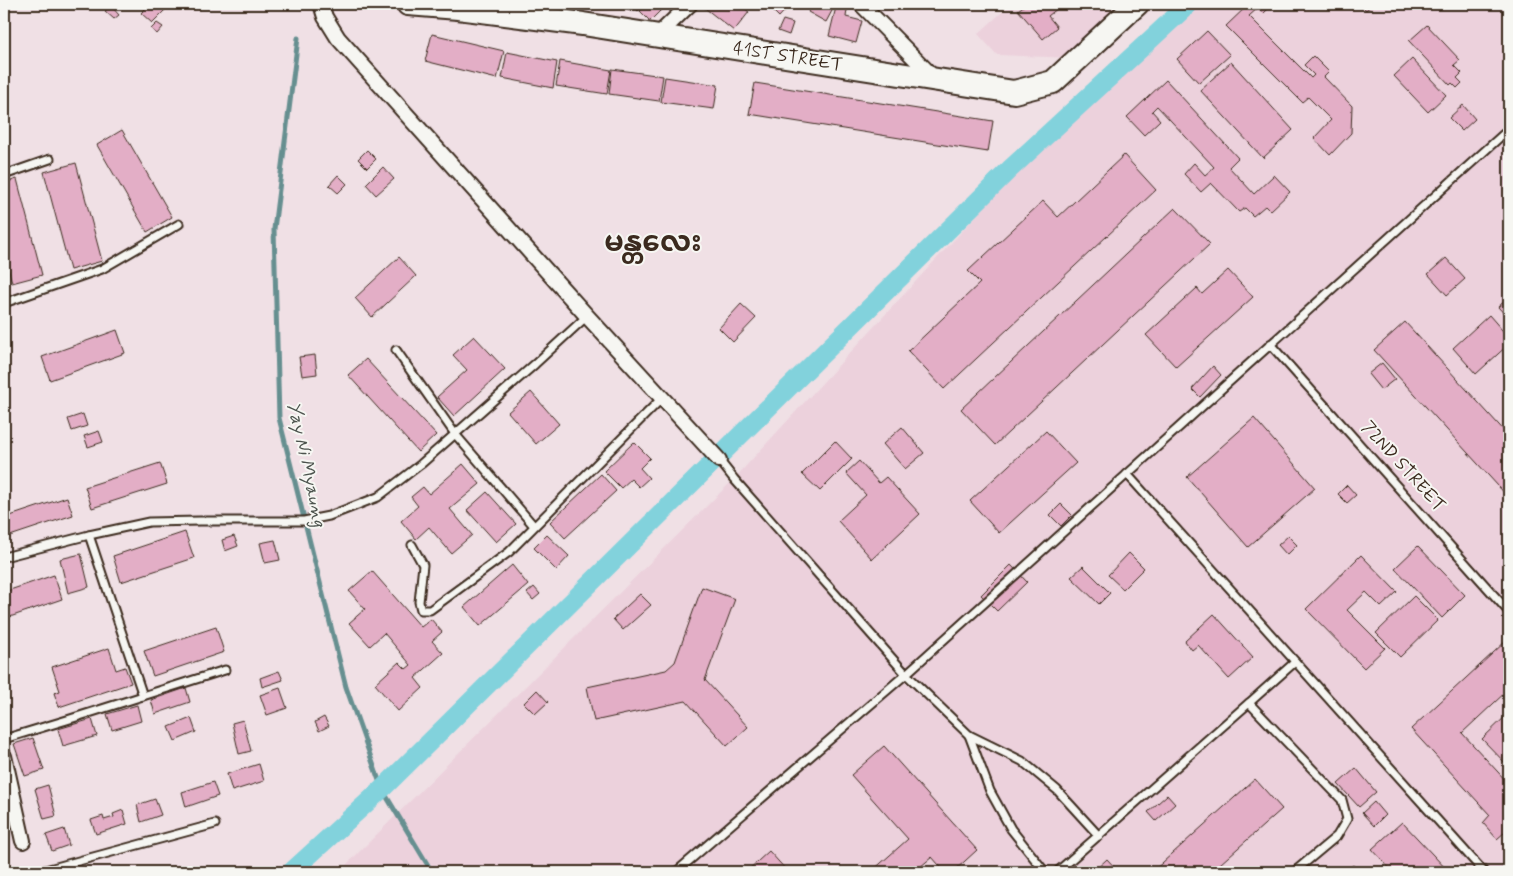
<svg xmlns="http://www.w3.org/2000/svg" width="1513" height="876" viewBox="0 0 1513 876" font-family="Mynerve,'Noto Sans Myanmar',sans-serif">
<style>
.built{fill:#ecd1dc}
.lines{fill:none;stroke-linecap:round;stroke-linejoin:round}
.stream{stroke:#668f90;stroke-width:5}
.canal{stroke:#82d2dc;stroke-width:19}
.building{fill:#e3aec6;stroke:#3b2a1e}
.lane-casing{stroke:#3b2a1e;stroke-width:11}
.street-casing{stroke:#3b2a1e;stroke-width:18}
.primary-casing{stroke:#3b2a1e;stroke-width:26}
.lane{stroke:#f6f6f2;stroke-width:7}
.street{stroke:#f6f6f2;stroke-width:14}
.primary{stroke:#f6f6f2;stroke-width:22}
.labels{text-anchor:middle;stroke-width:4;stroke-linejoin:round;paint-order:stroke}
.street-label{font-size:18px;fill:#3b2a1e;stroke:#f6f6f2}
.water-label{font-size:19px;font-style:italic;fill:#4d544e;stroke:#f6f6f2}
.town-label{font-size:28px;font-weight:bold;fill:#3b2a1e;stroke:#f6f6f2}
</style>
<rect width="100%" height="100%" fill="#f0e0e5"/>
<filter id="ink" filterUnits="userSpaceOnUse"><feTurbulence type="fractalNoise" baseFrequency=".02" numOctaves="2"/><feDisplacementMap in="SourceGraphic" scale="10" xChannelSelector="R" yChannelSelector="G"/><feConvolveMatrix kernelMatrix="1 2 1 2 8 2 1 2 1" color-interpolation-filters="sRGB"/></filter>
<g filter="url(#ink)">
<g class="built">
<path d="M1011 4H1133L1073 58 997 55 978 34Z"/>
<path d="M1184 4H1509V872H339L734 479 1066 118Z"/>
</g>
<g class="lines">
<path class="stream" d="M298 38 274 229 279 418 346 687 382 789 432 872"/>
<path class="canal" d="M291 872 382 789 1010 169 1189 4"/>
</g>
<g class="building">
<path d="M150 4H171L152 23 141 13Z"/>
<path d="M623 4H645L638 11 633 6 629 10Z"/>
<path d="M647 4H655L661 10 650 21 640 11Z"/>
<path d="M702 4H739L749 12 734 31 701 5Z"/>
<path d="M776 4H787L789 6 779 17 771 9Z"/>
<path d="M813 4H829L834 7 826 22 808 12Z"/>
<path d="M1026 4H1063L1048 16 1057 27 1043 39 1018 10Z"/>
<path d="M1249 4H1273L1263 14 1258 8 1249 16 1311 78 1314 75 1304 65 1313 56 1329 72 1324 77 1352 106 1351 133 1330 155 1314 138 1331 120 1308 97 1302 102 1226 26Z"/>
<path d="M1360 4H1373L1366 10Z"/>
<path d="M111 6 119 15 114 19 105 11Z"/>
<path d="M836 7 847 10 846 17 862 21 856 43 829 36Z"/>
<path d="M783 20 793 23 789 35 778 31Z"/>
<path d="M157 23 163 27 157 34 151 29Z"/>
<path d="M1427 25 1460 60 1454 65 1462 73 1457 78 1462 83 1457 88 1452 83 1450 85 1409 41Z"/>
<path d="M1207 31 1230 55 1199 83 1177 59Z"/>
<path d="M432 34 504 51 497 79 425 61Z"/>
<path d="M507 52 557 62 553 88 502 78Z"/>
<path d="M1412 59 1446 95 1428 112 1394 76Z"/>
<path d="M560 61 611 70 607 94 556 86Z"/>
<path d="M1231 62 1293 130 1263 158 1200 90Z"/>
<path d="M612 69 663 76 659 101 609 94Z"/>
<path d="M665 77 718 85 714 109 661 102Z"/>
<path d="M1166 80 1238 158 1229 167 1254 194 1274 175 1290 192 1270 211 1265 206 1253 216 1245 208 1239 212 1211 183 1201 192 1184 174 1194 163 1205 175 1214 167 1157 106 1152 111 1160 120 1144 135 1127 117Z"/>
<path d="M755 83 993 121 988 152 749 114Z"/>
<path d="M1463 105 1475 119 1462 131 1449 118Z"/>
<path d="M122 130 172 217 147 232 97 145Z"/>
<path d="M367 150 376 159 367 168 358 159Z"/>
<path d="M1124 155 1156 190 944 389 908 351 980 283 968 271 1043 201 1058 217Z"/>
<path d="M76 163 102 261 70 270 44 172Z"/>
<path d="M383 167 394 179 376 195 366 184Z"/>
<path d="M338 175 347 184 338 193 329 185Z"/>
<path d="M17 179 42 275 12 283 4 250V183Z"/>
<path d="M1175 208 1210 244 995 445 961 409Z"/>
<path d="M399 257 416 276 372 317 355 298Z"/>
<path d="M1446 258 1465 279 1447 295 1428 274Z"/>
<path d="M1228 270 1253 297 1176 367 1146 335 1197 288 1202 294Z"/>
<path d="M1509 297V319L1498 307Z"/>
<path d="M741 304 756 318 733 342 719 328Z"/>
<path d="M1489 315 1509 338V344L1476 374 1453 348Z"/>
<path d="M1405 322 1509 436V498L1374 350Z"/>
<path d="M117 330 125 353 50 380 42 357Z"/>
<path d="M474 336 505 369 454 416 437 397 467 370 453 355Z"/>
<path d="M315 355 317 374 302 376 299 357Z"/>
<path d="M366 359 436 435 418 452 348 375Z"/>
<path d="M1382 363 1395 379 1381 390 1368 374Z"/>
<path d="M1213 366 1221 375 1200 397 1192 389Z"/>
<path d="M531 392 559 424 536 444 508 412Z"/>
<path d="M83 414 87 426 72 431 68 419Z"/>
<path d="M1254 418 1315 488 1248 547 1187 477Z"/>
<path d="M902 427 924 453 905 469 883 444Z"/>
<path d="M99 431 103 442 88 447 84 436Z"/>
<path d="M1046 431 1076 463 999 533 970 501Z"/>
<path d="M835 441 852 459 820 491 802 474Z"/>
<path d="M634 442 650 458 640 468 649 478 639 487 631 479 621 488 604 471Z"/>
<path d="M859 461 879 483 886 477 920 514 872 559 838 521 866 495 846 473Z"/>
<path d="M160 463 167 484 92 508 85 487Z"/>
<path d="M463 464 480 484 450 509 472 535 451 553 429 527 416 539 401 521 418 506 411 497 423 487 429 494Z"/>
<path d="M601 474 616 491 565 538 550 522Z"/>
<path d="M1347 485 1356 495 1347 503 1338 494Z"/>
<path d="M487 492 516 524 496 542 467 510Z"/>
<path d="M67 497 73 515 4 538V518Z"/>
<path d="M1061 504 1072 515 1061 526 1050 515Z"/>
<path d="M185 532 194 558 121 582 113 556Z"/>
<path d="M547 535 569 556 556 570 534 548Z"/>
<path d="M234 536 238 546 225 551 222 540Z"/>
<path d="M1288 536 1297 545 1287 555 1278 545Z"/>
<path d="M275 540 280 560 265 563 260 543Z"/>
<path d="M1418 546 1465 595 1442 618 1395 568Z"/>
<path d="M1129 553 1144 568 1123 589 1108 575Z"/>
<path d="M81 554 89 587 68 593 60 559Z"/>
<path d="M1361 555 1397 592 1381 607 1366 592 1347 610 1385 648 1364 668 1306 609Z"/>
<path d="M512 565 528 585 480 626 464 607Z"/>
<path d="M1011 565 1027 582 997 611 981 595Z"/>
<path d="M1083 566 1110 593 1099 604 1071 577Z"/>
<path d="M372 571 421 627 431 619 442 632 432 641 443 653 415 678 423 688 398 711 375 684 399 662 406 669 411 665 384 633 370 646 349 623 365 609 349 591Z"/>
<path d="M54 575 62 599 4 619V592Z"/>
<path d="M534 587 540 594 533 600 527 593Z"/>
<path d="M702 587 735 599 705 680 748 727 727 746 686 701 594 721 587 687 666 670 675 662Z"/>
<path d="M640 594 651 605 623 630 613 619Z"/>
<path d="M1414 596 1438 620 1400 657 1376 633Z"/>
<path d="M1214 614 1253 657 1229 679 1198 645 1192 650 1185 641Z"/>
<path d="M216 627 224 652 153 676 144 651Z"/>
<path d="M1507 640 1509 642V689L1462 733 1509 784V836L1505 832 1497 839 1483 823 1490 815 1411 729Z"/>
<path d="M109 648 116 670 125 667 131 683 59 707 54 693 60 691 52 667Z"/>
<path d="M279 671 283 680 262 687 260 678Z"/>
<path d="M186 688 190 702 155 714 151 700Z"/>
<path d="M280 688 287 708 267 715 260 695Z"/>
<path d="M537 690 548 702 535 714 524 703Z"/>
<path d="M137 705 141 721 112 730 107 714Z"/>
<path d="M1509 713V767L1482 739Z"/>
<path d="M324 717 329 726 319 731 315 722Z"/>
<path d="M191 718 196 732 175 741 169 727Z"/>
<path d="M92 719 97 736 63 746 58 729Z"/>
<path d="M243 720 251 751 239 754 232 723Z"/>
<path d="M33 738 44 770 25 776 14 744Z"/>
<path d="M884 746 977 850 953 872H945L932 857 914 872H871L908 839 851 775Z"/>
<path d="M259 764 264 781 232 791 227 774Z"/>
<path d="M1356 768 1376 792 1359 807 1338 784Z"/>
<path d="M1255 779 1282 809 1211 872H1152Z"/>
<path d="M213 782 218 796 186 807 182 792Z"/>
<path d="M48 785 56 816 44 819 35 789Z"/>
<path d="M1167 795 1175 804 1156 821 1148 812Z"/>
<path d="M155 799 161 815 141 822 137 805Z"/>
<path d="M1374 802 1385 815 1374 826 1362 813Z"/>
<path d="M123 810 127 824 96 834 91 820 103 816 104 820 114 817 113 814Z"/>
<path d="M1402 822 1449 872H1393L1372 849Z"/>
<path d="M64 829 69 845 52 851 46 835Z"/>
<path d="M769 851 788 872H746Z"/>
<path d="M1107 859 1119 872H1093Z"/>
<path d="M1353 865 1360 872H1345Z"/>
</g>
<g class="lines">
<g class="lane-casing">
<g id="lane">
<path d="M4 175 50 159"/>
<path d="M4 303 102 269 179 224"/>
<path d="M1270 344 1509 612"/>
<path d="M396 350 455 434 534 526"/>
<path d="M719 460 734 479 906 674 969 735"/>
<path d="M1127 474 1484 872"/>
<path d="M89 535 143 696"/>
<path d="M412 545 423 565 419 602 421 610H430L509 552 662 398"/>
<path d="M4 557 89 535 149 522 200 521H304L329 516 378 497 421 464 535 364 587 316"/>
<path d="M1249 703 1295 662"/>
<path d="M4 739 67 720 225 670"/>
<path d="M38 872 215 824"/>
<path d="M676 872 906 674 1509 129"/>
<path d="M1045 872 1011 829 990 791 969 735 1022 761 1057 790 1099 836"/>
<path d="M1057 872 1249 703 1342 800 1347 819 1337 836 1294 872"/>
</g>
</g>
<g class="street-casing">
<g id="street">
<path d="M321 4 325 17 338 38 587 316 719 460"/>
<path d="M861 4 935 79"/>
<path d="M657 36 690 4"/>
<path d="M4 756 23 841"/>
</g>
</g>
<g class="primary-casing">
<path id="primary" d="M408 4 458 8 583 24 1014 92 1053 82 1137 4"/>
</g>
<use href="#lane" class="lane"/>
<use href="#street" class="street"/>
<use href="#primary" class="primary"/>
</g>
</g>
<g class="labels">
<g class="street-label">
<text transform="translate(788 56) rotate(9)" y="6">41ST STREET</text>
<text transform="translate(1404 466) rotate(48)" y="6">72ND STREET</text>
</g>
<g class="water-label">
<text transform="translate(308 464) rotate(78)" y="7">Yay Ni Myaung</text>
</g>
<g class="town-label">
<text x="653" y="251">မန္တလေး</text>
</g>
</g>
<rect width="1513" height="876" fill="none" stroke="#f6f6f2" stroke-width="20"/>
<rect x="10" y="10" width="1493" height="856" fill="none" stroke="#3b2a1e" stroke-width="2" filter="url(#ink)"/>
</svg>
